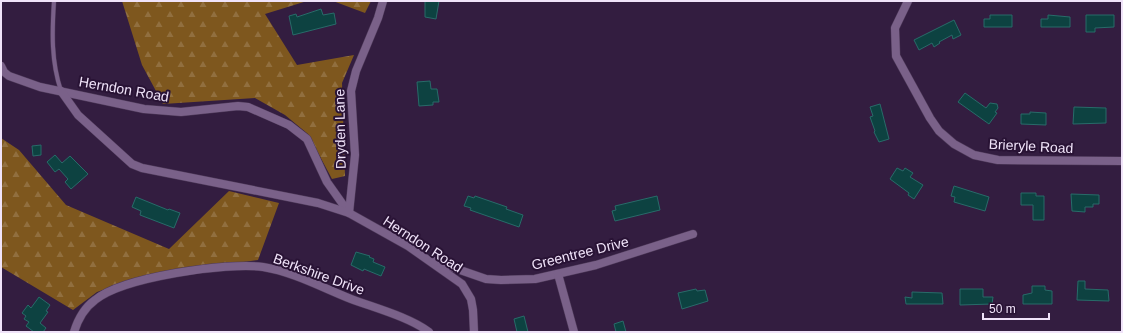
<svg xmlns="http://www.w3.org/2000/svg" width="1123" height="333" viewBox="0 0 1123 333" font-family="Helvetica,sans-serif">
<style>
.forest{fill:url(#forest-firs)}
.building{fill:#0d4241;stroke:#286b69}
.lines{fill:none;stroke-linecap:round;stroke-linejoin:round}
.service-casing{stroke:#4e3a59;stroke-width:5}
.minor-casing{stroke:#4e3a59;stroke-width:9}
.service{stroke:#7a6189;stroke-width:4}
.minor{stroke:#7a6189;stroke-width:8}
.labels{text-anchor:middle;stroke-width:4;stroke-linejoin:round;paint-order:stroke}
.street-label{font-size:14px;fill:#f0e3f9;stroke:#291335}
</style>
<defs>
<pattern id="forest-firs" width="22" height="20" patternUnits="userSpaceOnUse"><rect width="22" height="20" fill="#7e571e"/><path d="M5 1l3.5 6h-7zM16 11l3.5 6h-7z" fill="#916f3f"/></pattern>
</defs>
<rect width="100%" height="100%" fill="#331d40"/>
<g class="forest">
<path d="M122 1H307L265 14 297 65 354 55 342 83 345 176 332 179 308 134 285 115 255 98 163 104 142 65Z"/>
<path d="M333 1H371L365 13Z"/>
<path d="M1 138 19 150 66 205 169 249 229 191 279 203 258 260 145 276 97 292 73 310 1 267Z"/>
</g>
<g class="building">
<path d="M425 1H439L436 19 425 17Z"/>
<path d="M321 9 323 15 334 13 336 24 293 35 289 16 296 14 297 17Z"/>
<path d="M990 15H1012V27H984V19H990Z"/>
<path d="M1048 15 1070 17V27H1041V19H1048Z"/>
<path d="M1086 15H1114V27L1095 28V32H1086Z"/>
<path d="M954 20 961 35 953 39 952 35 939 42 940 43 934 47 932 43 919 50 914 40Z"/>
<path d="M430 81 431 89H437L439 102H433V105L419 106 417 82Z"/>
<path d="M965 93 986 108 990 103 997 104 998 108 995 112 997 113 989 124 958 102Z"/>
<path d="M880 104 889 139 879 142 874 132 875 131 870 117 873 116 870 107Z"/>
<path d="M1074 107 1106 108V123L1073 124Z"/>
<path d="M1030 112 1046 113V125L1021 124V114H1030Z"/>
<path d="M41 145V155L33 156 32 146Z"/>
<path d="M55 155 62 163 70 156 88 174 71 189 65 182 68 179 59 169 55 172 47 162Z"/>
<path d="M897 168 903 171 905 168 913 173 910 177 923 185 914 199 908 195 909 193 890 179Z"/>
<path d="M954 186 989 197 985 211 954 202 955 197 951 196Z"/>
<path d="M1021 193H1036V196H1044V220H1033V205H1021Z"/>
<path d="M1071 194 1099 195V204H1093V207H1085V212L1072 211Z"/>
<path d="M468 196 474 198 475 196 507 207 506 209 523 215 519 227 470 210 471 208 464 206Z"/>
<path d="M657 196 660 210 615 221 612 211 616 210 615 206Z"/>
<path d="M136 197 168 210 169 209 180 213 174 228 140 215 141 211 132 207Z"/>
<path d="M356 252 370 256 369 257 374 259 373 262 385 267 381 276 364 269 363 271 351 265Z"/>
<path d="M1078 281H1085V289L1108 290 1109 301 1077 300Z"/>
<path d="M1032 286H1045V290L1052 291V304H1023V295L1032 293Z"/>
<path d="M696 289 697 291 705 290 708 301 682 309 678 293Z"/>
<path d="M960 289H983V297H993L992 304 960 305Z"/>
<path d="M912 292 942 293 943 304H906L905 297 912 298Z"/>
<path d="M39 297 50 305 46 311 48 312 40 323 46 328 43 332H34L26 326 29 322 24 319 26 316 22 313 28 305 31 308Z"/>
<path d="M524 316 528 332H517L514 319Z"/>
<path d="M623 321 626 332H616L614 324Z"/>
</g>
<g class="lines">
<g class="service-casing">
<path id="service" d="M54 1C52 32 51 61 61 91"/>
</g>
<g class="minor-casing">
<g id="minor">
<path d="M908 1 895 28 896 56 930 118 939 131 954 144 974 155 998 160 1122 161"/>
<path d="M1 66 4 72 9 76 40 87 144 109 181 112 238 106 248 107 289 125 307 139 327 182 349 213 408 246 462 284 471 299 473 310 474 332"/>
<path d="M61 91 78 115 132 164 142 168 318 203 349 213 355 155 351 91 356 71 378 18 383 1"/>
<path d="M434 261 486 279 501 280 535 279 596 265 693 234"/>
<path d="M558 274 574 332"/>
<path d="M74 332C78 319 84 308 95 300 123 277 227 262 263 267 294 272 323 288 351 299 375 308 409 317 429 332"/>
</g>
</g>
<use href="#service" class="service"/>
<use href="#minor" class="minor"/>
</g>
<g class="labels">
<g class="street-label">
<text transform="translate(124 89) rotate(10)" y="5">Herndon Road</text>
<text transform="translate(340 129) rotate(-91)" y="5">Dryden Lane</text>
<text transform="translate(1031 146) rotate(3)" y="5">Brieryle Road</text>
<text transform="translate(423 244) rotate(33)" y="5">Herndon Road</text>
<text transform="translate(580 253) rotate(-14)" y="5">Greentree Drive</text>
<text transform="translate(319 274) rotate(20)" y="5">Berkshire Drive</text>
</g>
</g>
<rect width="1123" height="333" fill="none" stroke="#f0e3f9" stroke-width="4"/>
<path d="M983 313v6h66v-6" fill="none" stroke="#f0e3f9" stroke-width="2"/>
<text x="989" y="313" font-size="12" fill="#f0e3f9" stroke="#291335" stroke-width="3" paint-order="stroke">50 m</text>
</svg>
